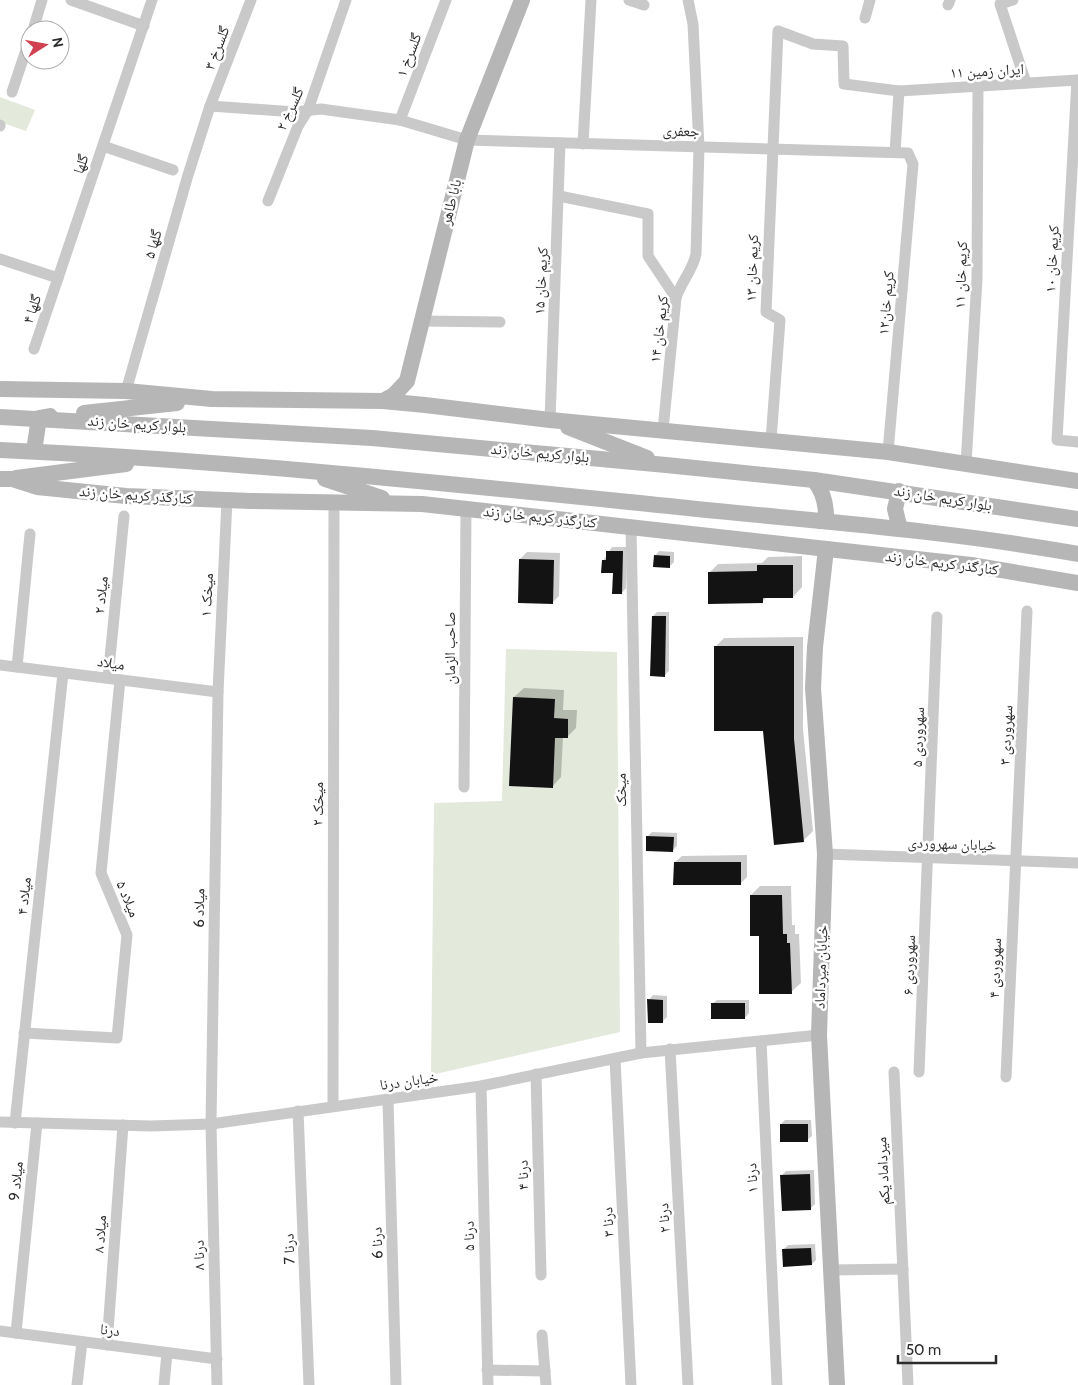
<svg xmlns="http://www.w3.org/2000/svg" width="1078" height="1385" viewBox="0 0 1078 1385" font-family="Cabin,'Noto Naskh Arabic',sans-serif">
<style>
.green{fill:#e3e9db}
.shadow{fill:#0003}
.building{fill:#131313}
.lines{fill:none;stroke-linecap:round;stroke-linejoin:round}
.street{stroke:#c9c9c9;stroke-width:11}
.secondary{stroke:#b6b6b6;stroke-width:16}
.labels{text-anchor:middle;stroke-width:5;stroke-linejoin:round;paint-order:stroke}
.street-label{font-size:15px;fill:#2c2c2c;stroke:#fff}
</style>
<rect width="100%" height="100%" fill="#fff"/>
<g class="green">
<path d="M0 97 35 110 26 131 0 122Z"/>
<path d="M506 649 617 652 620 1032 431 1075 434 803 502 801Z"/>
</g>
<g class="shadow">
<path d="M612 547H627L626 588 622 593 614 572 603 561Z"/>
<path d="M659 551 674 552V562L669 567 655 556Z"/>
<path d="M527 552 560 553 559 596 552 603 520 559Z"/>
<path d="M802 556V587L793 597H767L763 601 709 573 718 564 762 563 768 557Z"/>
<path d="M657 612H669V671L665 675 653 616Z"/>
<path d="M803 637V729L813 831 804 840 764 729 715 647 724 638Z"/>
<path d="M524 688 564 690 563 710H577L576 728 567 737H563L561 777 552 787 514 697Z"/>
<path d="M652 832 677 833V846L672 851 648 836Z"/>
<path d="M747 855V877L740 884 675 862 682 856Z"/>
<path d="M760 886H791L792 925H795V934H799L801 983 791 992 760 935 751 895Z"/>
<path d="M653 995 667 996V1017L662 1022 649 1000Z"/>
<path d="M717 1000H749V1013L745 1018 712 1004Z"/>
<path d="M785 1120H811L812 1136 807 1140 781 1124Z"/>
<path d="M814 1170 815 1204 810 1209 782 1175 786 1171Z"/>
<path d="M815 1244 816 1260 812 1264 784 1249 788 1245Z"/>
</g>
<g class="building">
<path d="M606 551H623L622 594H612L613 573H601L602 560H606Z"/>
<path d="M654 555 670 556V568L653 567Z"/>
<path d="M519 559 554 560 553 604 518 603Z"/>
<path d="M757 565H793V598H763V603L708 604V572L757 571Z"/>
<path d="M652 616H666L665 677 650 676Z"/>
<path d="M714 646H794V739L804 842 774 845 763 731H714Z"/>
<path d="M513 697 555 699 554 718 568 719V738H555L553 788 509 786Z"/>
<path d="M646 836 674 837 673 852 646 851Z"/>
<path d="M674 862H741V885H673Z"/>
<path d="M750 895H782L783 934H787V943H790L792 994H759V936H750Z"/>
<path d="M647 999 663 1000V1023H648Z"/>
<rect x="711" y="1003" width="34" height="16"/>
<rect x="780" y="1124" width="28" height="18"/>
<path d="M810 1174 811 1210 782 1211 780 1175Z"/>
<path d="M811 1248 812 1265 783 1267 782 1249Z"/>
</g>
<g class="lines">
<g class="street">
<path d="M71 0 144 26"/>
<path d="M629 0 644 5"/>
<path d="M1013 0 1000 4 1026 83"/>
<path d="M948 5 950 0"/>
<path d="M865 18 870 0"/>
<path d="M33 30 42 0"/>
<path d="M1077 80 1057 440 1078 442"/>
<path d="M12 92 30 38"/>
<path d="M210 106 295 112 321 109 400 120 467 140 908 153 913 164 888 452"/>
<path d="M400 120 446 0"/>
<path d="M0 126V125"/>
<path d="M583 144 591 0"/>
<path d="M103 146 173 170"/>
<path d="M895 152 899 91"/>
<path d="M559 196 648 214V256L676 298"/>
<path d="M268 201 298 126 308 110 346 0"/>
<path d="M0 259 58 278"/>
<path d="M422 321 500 322"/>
<path d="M34 349 152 0"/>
<path d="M126 391 188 175 210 106 251 0"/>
<path d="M550 420 560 143"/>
<path d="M663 430 676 298C681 282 693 270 696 254L699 147 693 24 688 0"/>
<path d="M771 440 780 320 766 312 778 31 813 44 843 46 844 84 899 91 1078 80"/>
<path d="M966 464 977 279 978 86"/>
<path d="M631 528 641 1053"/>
<path d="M0 665 218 692"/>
<path d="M17 667 30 534"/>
<path d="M108 678 124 516"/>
<path d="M464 787 466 509"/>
<path d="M825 854 1078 863"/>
<path d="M24 1033 117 1038 127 935 101 873 120 680"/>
<path d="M761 1041 777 1385"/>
<path d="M670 1049 688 1385"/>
<path d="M615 1059 631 1385"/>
<path d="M894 1072 908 1385"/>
<path d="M919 1072 937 617"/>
<path d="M536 1074 541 1275"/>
<path d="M1006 1077 1027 611"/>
<path d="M481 1086 488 1385"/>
<path d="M388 1100 396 1385"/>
<path d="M333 1106 334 503"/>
<path d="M298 1111 309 1385"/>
<path d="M0 1122 151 1126 211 1124 481 1086 641 1053 819 1035"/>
<path d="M15 1123 63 673"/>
<path d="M831 1270 903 1269"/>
<path d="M0 1331 217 1359"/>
<path d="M16 1333 37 1123"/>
<path d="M542 1335 546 1385"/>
<path d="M107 1345 123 1125"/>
<path d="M487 1370 545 1371"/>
<path d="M77 1385 82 1342"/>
<path d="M164 1385 167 1353"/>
<path d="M217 1385 211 1124 218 692 227 500"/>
</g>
<g class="secondary">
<path d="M0 389 126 391 212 399 383 401 425 405 550 420 888 452 1078 481"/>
<path d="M383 401 394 395 407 381 467 140 522 0"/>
<path d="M84 413 177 403"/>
<path d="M0 417 372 438 666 465 814 480 1078 519"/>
<path d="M568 427 647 458"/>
<path d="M0 450C227 460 452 484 678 507 811 521 946 530 1078 554"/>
<path d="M34 451 39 418 50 416"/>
<path d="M16 478 126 464"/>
<path d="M0 479H12L37 487 126 496 251 501 422 504 971 565 1078 583"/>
<path d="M325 479 382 498"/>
<path d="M814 480C822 490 826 502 826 516L820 521"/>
<path d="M899 491 895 509 900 529"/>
<path d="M826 549 815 647 813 688 825 854 819 1035 837 1385"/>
</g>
</g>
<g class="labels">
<g class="street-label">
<text transform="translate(217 48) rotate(-69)" y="5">گلسرخ ۳</text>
<text transform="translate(409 55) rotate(-69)" y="5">گلسرخ ۱</text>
<text transform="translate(987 71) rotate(-3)" y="5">ایران زمین ۱۱</text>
<text transform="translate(290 109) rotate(-65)" y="5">گلسرخ ۲</text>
<text transform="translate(681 131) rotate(2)" y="5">جعفری</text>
<text transform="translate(81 164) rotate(-71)" y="5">گلها</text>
<text transform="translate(451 202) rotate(-76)" y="5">بابا طاهر</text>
<text transform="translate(153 244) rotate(-74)" y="5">گلها ۵</text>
<text transform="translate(1052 259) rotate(-87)" y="5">کریم خان ۱۰</text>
<text transform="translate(752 268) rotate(-88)" y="5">کریم خان ۱۳</text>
<text transform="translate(961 275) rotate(-88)" y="5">کریم خان ۱۱</text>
<text transform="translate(541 281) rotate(-87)" y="5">کریم خان ۱۵</text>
<text transform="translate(886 303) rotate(-85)" y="5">کریم خان۱۲</text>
<text transform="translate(32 309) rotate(-71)" y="5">گلها ۴</text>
<text transform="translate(659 329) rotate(-83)" y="5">کریم خان ۱۴</text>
<text transform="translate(137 424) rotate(4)" y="5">بلوار کریم خان زند</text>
<text transform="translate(540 453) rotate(5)" y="5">بلوار کریم خان زند</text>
<text transform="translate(136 495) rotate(4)" y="5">کنارگذر کریم خان زند</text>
<text transform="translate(943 498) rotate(9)" y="5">بلوار کریم خان زند</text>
<text transform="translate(540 517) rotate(6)" y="5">کنارگذر کریم خان زند</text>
<text transform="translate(942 563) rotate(7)" y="5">کنارگذر کریم خان زند</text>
<text transform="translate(101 595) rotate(-84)" y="5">میلاد ۲</text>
<text transform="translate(207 595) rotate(-87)" y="5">میخک ۱</text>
<text transform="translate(450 648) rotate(-90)" y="5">صاحب الزمان</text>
<text transform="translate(111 663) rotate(8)" y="5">میلاد</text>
<text transform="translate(1006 735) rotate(-87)" y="5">سهروردی ۳</text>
<text transform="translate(918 737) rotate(-88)" y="5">سهروردی ۵</text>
<text transform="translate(621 790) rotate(-91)" y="5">میخک</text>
<text transform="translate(318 804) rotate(-90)" y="5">میخک ۲</text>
<text transform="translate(952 844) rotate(2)" y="5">خیابان سهروردی</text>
<text transform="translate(24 896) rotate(-84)" y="5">میلاد ۴</text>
<text transform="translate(128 899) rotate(67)" y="5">میلاد ۵</text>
<text transform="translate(199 908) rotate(-89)" y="5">میلاد 6</text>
<text transform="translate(909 965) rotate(-88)" y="5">سهروردی ۶</text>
<text transform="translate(821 967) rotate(-88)" y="5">خیابان میرداماد</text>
<text transform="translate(995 968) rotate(-88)" y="5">سهروردی ۴</text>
<text transform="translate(409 1081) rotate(-8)" y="5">خیابان درنا</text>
<text transform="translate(883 1171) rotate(-93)" y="5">میرداماد یکم</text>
<text transform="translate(523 1175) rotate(-91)" y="5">درنا ۴</text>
<text transform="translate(752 1178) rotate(-93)" y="5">درنا ۱</text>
<text transform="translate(16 1181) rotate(-84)" y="5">میلاد 9</text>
<text transform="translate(664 1218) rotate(-93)" y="5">درنا ۲</text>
<text transform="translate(608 1222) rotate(-93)" y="5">درنا ۳</text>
<text transform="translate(100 1234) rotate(-86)" y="5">میلاد ۸</text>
<text transform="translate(469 1236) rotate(-91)" y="5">درنا ۵</text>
<text transform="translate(377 1243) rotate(-92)" y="5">درنا 6</text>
<text transform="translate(289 1249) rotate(-92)" y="5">درنا 7</text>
<text transform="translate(199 1255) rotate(-91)" y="5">درنا ۸</text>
<text transform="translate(110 1330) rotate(7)" y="5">درنا</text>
</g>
</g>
<g transform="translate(45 45) rotate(79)"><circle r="24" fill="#ffffff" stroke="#ababab"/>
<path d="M0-4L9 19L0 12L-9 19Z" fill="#d14152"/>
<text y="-8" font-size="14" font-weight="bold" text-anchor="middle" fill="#2c2c2c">N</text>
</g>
<path d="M898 1355v8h98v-8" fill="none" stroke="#2c2c2c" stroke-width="2.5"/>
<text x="906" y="1355" font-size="15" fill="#2c2c2c" stroke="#ffffff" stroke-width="4" paint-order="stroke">50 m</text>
</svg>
